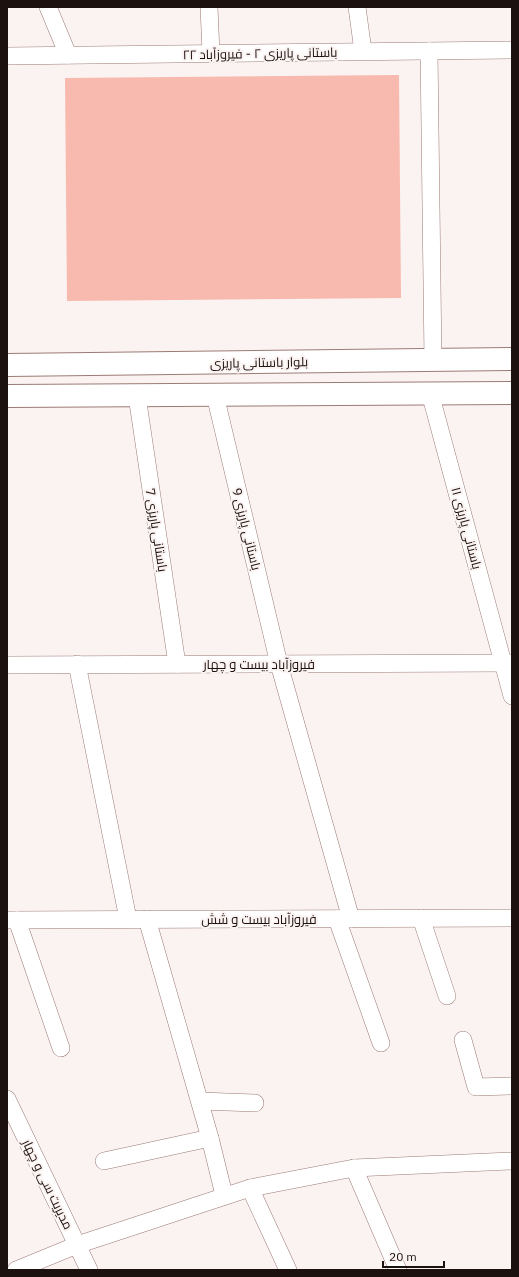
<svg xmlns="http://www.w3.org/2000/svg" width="519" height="1277" viewBox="0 0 519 1277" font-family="'IBM Plex Sans',Cairo,sans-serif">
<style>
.green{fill:#f8baae}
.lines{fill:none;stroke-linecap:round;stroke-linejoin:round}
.street-casing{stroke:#9b7b75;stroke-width:18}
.secondary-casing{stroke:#9b7b75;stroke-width:24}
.street{stroke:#fff;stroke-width:17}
.secondary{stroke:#fff;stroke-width:22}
.labels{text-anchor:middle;stroke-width:4;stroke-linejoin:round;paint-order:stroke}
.street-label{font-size:13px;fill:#1d110f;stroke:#fbf3f2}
</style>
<rect width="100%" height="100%" fill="#fbf3f2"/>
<path class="green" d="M399 75 401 298 67 301 65 78Z"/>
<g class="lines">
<g class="street-casing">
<g id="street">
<path d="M48 7 68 55"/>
<path d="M209 7 211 53"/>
<path d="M357 7 363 51"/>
<path d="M429 51 433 360"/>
<path d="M7 56 512 50"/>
<path d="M430 393 512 696"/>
<path d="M215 395 279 664 351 919"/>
<path d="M137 396 177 664"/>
<path d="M77 664 128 919"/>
<path d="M7 665 512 663"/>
<path d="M421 918 447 996"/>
<path d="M147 919 210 1138 224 1195"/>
<path d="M337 919 381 1043"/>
<path d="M7 920 512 918"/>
<path d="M17 920 61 1048"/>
<path d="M463 1040 476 1087 512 1086"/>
<path d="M7 1099 89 1270"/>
<path d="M200 1101 255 1103"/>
<path d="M104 1161 210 1138"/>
<path d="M354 1168 398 1270"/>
<path d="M250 1188 288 1270"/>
<path d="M16 1270 77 1245 250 1188 354 1168 512 1161"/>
</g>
</g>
<g class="secondary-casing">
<g id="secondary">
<path d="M7 365 512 359"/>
<path d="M7 396 512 393"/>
</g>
</g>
<use href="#street" class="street"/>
<use href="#secondary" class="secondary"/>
</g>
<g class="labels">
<g class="street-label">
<text transform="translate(260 53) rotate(-1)" y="5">باستانی پاریزی ۲ - فیروزآباد ۲۲</text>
<text transform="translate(259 362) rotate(-1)" y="5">بلوار باستانی پاریزی</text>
<text transform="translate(467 528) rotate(75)" y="5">باستانی پاریزی ۱۱</text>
<text transform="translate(247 529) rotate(76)" y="5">باستانی پاریزی 9</text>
<text transform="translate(157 530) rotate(81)" y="5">باستانی پاریزی 7</text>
<text x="259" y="669">فیروزآباد بیست و چهار</text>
<text x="259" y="924">فیروزآباد بیست و شش</text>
<text transform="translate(48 1184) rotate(64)" y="5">مدیریت سی و چهار</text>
</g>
</g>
<rect width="519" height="1277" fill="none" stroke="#1d110f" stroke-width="16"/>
<path d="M383 1261v6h61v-6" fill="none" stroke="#1d110f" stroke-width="2"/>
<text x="389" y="1261" font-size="12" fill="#1d110f" stroke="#fbf3f2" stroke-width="3" paint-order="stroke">20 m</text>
</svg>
